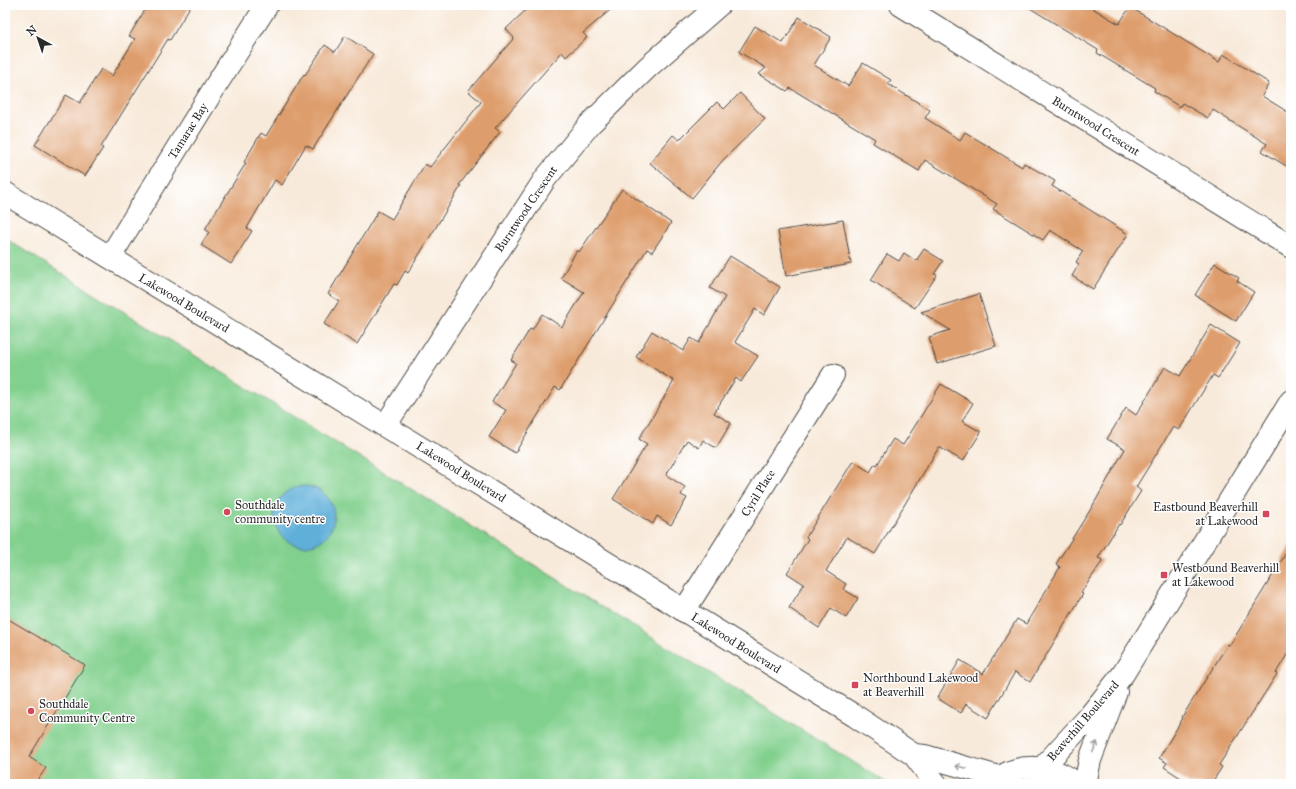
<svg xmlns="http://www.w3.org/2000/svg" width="1296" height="789" viewBox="0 0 1296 789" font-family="'IM FELL Great Primer',serif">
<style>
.green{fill:#82d08e;stroke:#567e5c}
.water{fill:#5fafd9;stroke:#456d82}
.building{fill:#de9d6c}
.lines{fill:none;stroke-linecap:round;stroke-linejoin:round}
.minor-casing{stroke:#4a4845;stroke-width:24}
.minor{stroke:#fff;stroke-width:22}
.oneway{stroke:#a0a0a0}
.poi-dot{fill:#d1495b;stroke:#fff;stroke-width:1.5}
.labels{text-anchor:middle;stroke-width:3;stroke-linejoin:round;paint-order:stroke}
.street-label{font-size:12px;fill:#2b2b2b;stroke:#fff}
.poi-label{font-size:12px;fill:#2b2b2b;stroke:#fff;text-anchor:start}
</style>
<rect width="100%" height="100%" fill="#fff"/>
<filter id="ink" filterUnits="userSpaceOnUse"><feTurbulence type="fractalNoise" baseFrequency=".025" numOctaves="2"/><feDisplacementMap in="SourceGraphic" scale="8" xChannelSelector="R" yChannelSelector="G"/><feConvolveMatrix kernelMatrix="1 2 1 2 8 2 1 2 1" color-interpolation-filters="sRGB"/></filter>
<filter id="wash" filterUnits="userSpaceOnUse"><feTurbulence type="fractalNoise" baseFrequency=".012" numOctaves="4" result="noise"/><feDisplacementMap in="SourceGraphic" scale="16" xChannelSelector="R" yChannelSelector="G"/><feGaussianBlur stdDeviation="0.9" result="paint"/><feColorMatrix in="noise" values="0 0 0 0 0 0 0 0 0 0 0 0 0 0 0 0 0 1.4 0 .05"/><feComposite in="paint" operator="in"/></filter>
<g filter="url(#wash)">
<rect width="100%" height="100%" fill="#f8eada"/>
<path class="green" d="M6 239 889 784H5Z"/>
<circle class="water" cx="304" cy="516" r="30"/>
<g id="blocks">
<g class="building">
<path d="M148 5H191L170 40 168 39 101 147 103 148 85 176 35 145 66 95 80 103 101 69 112 76 135 39 129 36Z"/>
<path d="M531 5H616L583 33 587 37 566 57 562 52 495 128 500 132 459 185 461 186 408 273 405 271 397 285 394 284 357 344 324 324 339 301 328 294 378 211 392 219 425 164 430 167 481 102 468 91 514 38 506 29Z"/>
<path d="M1025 5H1087L1119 24 1130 7 1219 62 1223 54 1269 83 1262 96 1291 114V169L1262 151 1267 144 1213 110 1208 118 1182 103 1180 107 1154 91 1155 88 1097 53 1098 50Z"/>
<path d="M799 17 831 37 814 65 848 86 863 63 891 80 888 84 930 110 925 118 960 140 965 132 1022 167 1024 163 1055 181 1052 186 1128 234 1093 289 1072 276 1079 264 1076 262 1083 251 1050 230 1043 240 993 209 997 204 925 160 919 171 873 143 875 139 790 88 787 91 759 74 766 68 739 52 755 26 783 43Z"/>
<path d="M345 36 373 54 313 149 306 145 282 185 275 180 247 228 252 231 231 264 201 245 209 232 205 229 246 163 244 162 261 133 266 136 304 74 305 75 325 45 335 52Z"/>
<path d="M740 93 765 119 723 160 692 198 650 163 673 135 679 140 717 102 724 109Z"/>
<path d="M622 189 671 223 652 252 647 249 560 390 555 387 515 453 489 437 506 410 492 402 516 363 511 360 530 329 532 330 542 314 562 327 584 292 561 278 577 250 579 252Z"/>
<path d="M843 220 851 264 786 276 778 231Z"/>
<path d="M924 249 943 261 934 274 937 275 915 308 871 280 887 254 899 261 904 253 916 261Z"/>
<path d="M730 256 780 287 764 315 755 309 735 342 758 356 741 382 736 378 714 413 731 423 716 448 703 440 699 448 687 440 666 475 685 487 681 495 687 498 671 525 657 516 653 524 613 499 647 444 639 439 674 381 636 357 652 331 683 351 691 338 699 343 725 297 710 288Z"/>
<path d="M1215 263 1239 278 1237 281 1254 292 1236 321 1195 295Z"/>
<path d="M979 294 996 346 937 364 929 337 950 330 921 312Z"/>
<path d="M1211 325 1240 343 1218 378 1213 375 1179 430 1173 427 1136 487 1141 491 1120 525 1119 524 1098 558 1103 560 1081 593 1083 594 1030 682 1015 672 988 718 966 704 961 713 937 698 960 660 983 674 1017 619 1026 624 1060 567 1056 564 1092 507 1125 449 1107 439 1126 408 1136 415 1165 367 1180 376Z"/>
<path d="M941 384 973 403 962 421 981 432 963 461 939 447 875 554 847 537 826 571 846 584 843 589 858 598 846 618 831 608 819 628 789 608 804 584 787 573 808 539 806 537 853 461 870 472 875 464 877 465 893 439 903 445Z"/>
<path d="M1291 545V648L1276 673 1277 674 1219 765 1222 767 1211 784H1190L1164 767 1167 763 1159 758 1183 718 1182 717 1228 644 1230 645Z"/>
<path d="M5 617 85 665 29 757 46 768 35 784H5Z"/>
</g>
</g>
</g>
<g filter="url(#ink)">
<use href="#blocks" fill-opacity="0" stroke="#4a4845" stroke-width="1"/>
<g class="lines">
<g class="minor-casing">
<g id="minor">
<path d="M901 5 1291 247"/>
<path d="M5 193 385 426 855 716 914 755 936 784"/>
<path d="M110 257 218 82 267 5"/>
<path d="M385 426 545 179 590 124 648 67 719 5"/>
<path d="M684 611 833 375"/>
<path d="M914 755 925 756 999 777"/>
<path d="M1043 767 1088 718 1123 674 1291 401"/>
<path d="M991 784C1016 761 1052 764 1077 784"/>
<path d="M1085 784 1090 760 1116 692"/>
</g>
</g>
<use href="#minor" class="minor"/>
</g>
<defs><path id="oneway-shaft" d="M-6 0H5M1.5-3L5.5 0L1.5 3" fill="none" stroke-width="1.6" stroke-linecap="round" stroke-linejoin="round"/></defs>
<g class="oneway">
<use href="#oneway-shaft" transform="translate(1095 747) rotate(-67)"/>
<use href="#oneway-shaft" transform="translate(961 767) rotate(-165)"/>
</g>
</g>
<g class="poi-dot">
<circle cx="227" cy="512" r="4"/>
<rect x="1262" y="510" width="8" height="8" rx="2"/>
<rect x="1160" y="571" width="8" height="8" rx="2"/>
<rect x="851" y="681" width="8" height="8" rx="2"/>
<circle cx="31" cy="711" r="4"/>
</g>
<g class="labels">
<g class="street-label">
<text transform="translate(1096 126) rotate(32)" y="4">Burntwood Crescent</text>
<text transform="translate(188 131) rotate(-58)" y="4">Tamarac Bay</text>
<text transform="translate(526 209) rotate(-56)" y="4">Burntwood Crescent</text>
<text transform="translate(184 303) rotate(31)" y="4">Lakewood Boulevard</text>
<text transform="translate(461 472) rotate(32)" y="4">Lakewood Boulevard</text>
<text transform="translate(758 493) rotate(-58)" y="4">Cyril Place</text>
<text transform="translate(736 643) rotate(32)" y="4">Lakewood Boulevard</text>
<text transform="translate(1083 721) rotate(-49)" y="4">Beaverhill Boulevard</text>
</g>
<g class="poi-label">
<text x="235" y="509">Southdale<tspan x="235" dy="14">community centre</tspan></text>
<text x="1258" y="511" text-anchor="end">Eastbound Beaverhill<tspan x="1258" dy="14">at Lakewood</tspan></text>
<text x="1172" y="572">Westbound Beaverhill<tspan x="1172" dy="14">at Lakewood</tspan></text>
<text x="863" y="682">Northbound Lakewood<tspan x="863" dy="14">at Beaverhill</tspan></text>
<text x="39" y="708">Southdale<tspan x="39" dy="14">Community Centre</tspan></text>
</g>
</g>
<rect width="1296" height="789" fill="none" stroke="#fff" stroke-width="20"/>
<g transform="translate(38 38) rotate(320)" stroke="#ffffff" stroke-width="3" paint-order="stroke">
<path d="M0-3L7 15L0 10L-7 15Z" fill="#2b2b2b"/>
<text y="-6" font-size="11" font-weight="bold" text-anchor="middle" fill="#2b2b2b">N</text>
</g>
</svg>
